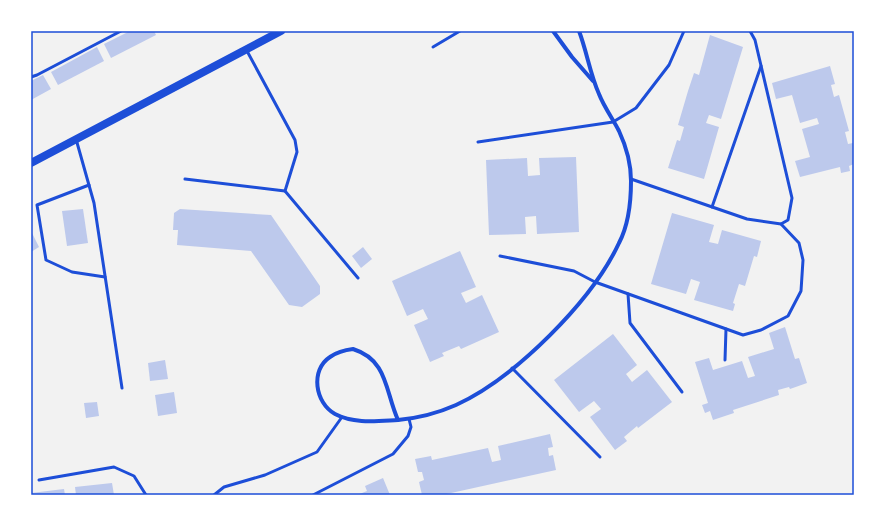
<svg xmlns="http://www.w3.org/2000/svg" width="885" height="526" viewBox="0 0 885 526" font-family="'Noto Sans',sans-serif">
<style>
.building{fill:#bdc9ec}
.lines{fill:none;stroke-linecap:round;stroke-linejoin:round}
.service{stroke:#1d4ed8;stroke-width:3}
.minor{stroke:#1d4ed8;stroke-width:4}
.secondary{stroke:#1d4ed8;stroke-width:8}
.neatline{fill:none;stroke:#1d4ed8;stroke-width:1.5}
</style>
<rect width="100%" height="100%" fill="#f2f2f2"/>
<g class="building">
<path d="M130 31H154L156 35 111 58 104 44Z"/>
<path d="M710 35 743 47 721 119 709 115 706 123 719 127 704 179 668 168 677 140 680 141 684 127 678 125 688 91 694 73 699 75Z"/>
<path d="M97 47 104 61 58 85 51 72Z"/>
<path d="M830 66 835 84 831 85 834 97 839 95 849 131 845 132 848 144 853 143 854 148V164L849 166 850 171 841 173 840 167 800 177 795 161 810 157 802 129 819 124 817 118 800 123 792 95 776 99 772 83Z"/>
<path d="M43 75 51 89 31 100V81Z"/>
<path d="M576 157 579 232 537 234 536 216 525 217 526 234 489 235 486 160 527 158 528 176 540 175 539 158Z"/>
<path d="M83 209 88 243 67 246 62 211Z"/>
<path d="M180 209 271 215 320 286V294L302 307 289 305 251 251 177 245 178 230H173L174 213Z"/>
<path d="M672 213 714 225 709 242 718 244 722 230 761 241 757 257 754 256 745 286 739 284 733 303 735 304 733 311 694 300 700 282 691 279 686 294 651 284Z"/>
<path d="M31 231 39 247 31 252Z"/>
<path d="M363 247 372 259 361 268 352 256Z"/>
<path d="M460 251 476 287 461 293 466 303 482 295 499 332 461 349 459 346 442 353 444 356 430 362 414 325 428 319 423 309 407 316 392 281Z"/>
<path d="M785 327 795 359 799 358 807 383 790 389 789 387 778 390 779 395 733 410 734 413 713 420 710 411 705 413 702 405 708 403 695 362 709 358 713 370 742 361 748 378 755 376 748 357 774 349 769 333Z"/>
<path d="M613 334 637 365 626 374 632 382 647 370 672 402 638 428 637 426 624 437 627 441 615 450 590 417 601 409 594 401 579 412 554 380Z"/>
<path d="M165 360 168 379 150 381 148 363Z"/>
<path d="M174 392 177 413 158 416 155 395Z"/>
<path d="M97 402 99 416 86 418 84 403Z"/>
<path d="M550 434 553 447 548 448 549 456 553 455 556 470 442 495H422L419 482 424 480 422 472H418L415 459 431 456 432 460 488 448 492 462 501 460 498 446Z"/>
<path d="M383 478 390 495H357L367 491 365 486Z"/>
<path d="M112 483 114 495H76L75 487Z"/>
<path d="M64 489 65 495H31V493Z"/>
</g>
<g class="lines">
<g class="service">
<path d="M750 31 755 40 792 198 788 220 781 224"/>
<path d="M433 47 460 31"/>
<path d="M247 51 295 140 297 152 285 191 358 278"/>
<path d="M31 77 37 75 121 31"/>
<path d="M76 139 94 203 122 388"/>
<path d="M478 142 613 122 636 108 669 65 684 31"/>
<path d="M185 179 285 191"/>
<path d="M89 185 37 205 46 260 72 272 105 277"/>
<path d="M712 207 761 66"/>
<path d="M500 256 574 271 595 282 743 335 761 330 788 316 801 291 803 260 799 243 781 224 747 219 631 179"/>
<path d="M628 294 630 323 682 392"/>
<path d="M725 360 726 329"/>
<path d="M512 368 600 457"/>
<path d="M39 480 114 467 134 476 146 495"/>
<path d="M214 495 224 487 265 475 317 452 342 417"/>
<path d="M313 495 393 454 408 436 411 427 409 419"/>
</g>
<g class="minor">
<path d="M553 31 572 57 593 81"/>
<path d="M353 349C388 360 385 391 398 420 377 421 354 424 335 414 315 403 310 370 330 357 337 352 344 350 353 349Z"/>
<path d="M398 420C419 418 438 413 456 405 515 378 592 301 619 243 629 224 631 202 631 181 631 165 626 146 619 131 613 119 604 107 599 94 590 74 587 52 579 31"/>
</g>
<path class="secondary" d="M31 163 281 31"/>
</g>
<rect width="885" height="526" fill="none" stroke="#ffffff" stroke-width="64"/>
<rect x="32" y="32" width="821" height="462" class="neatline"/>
</svg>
